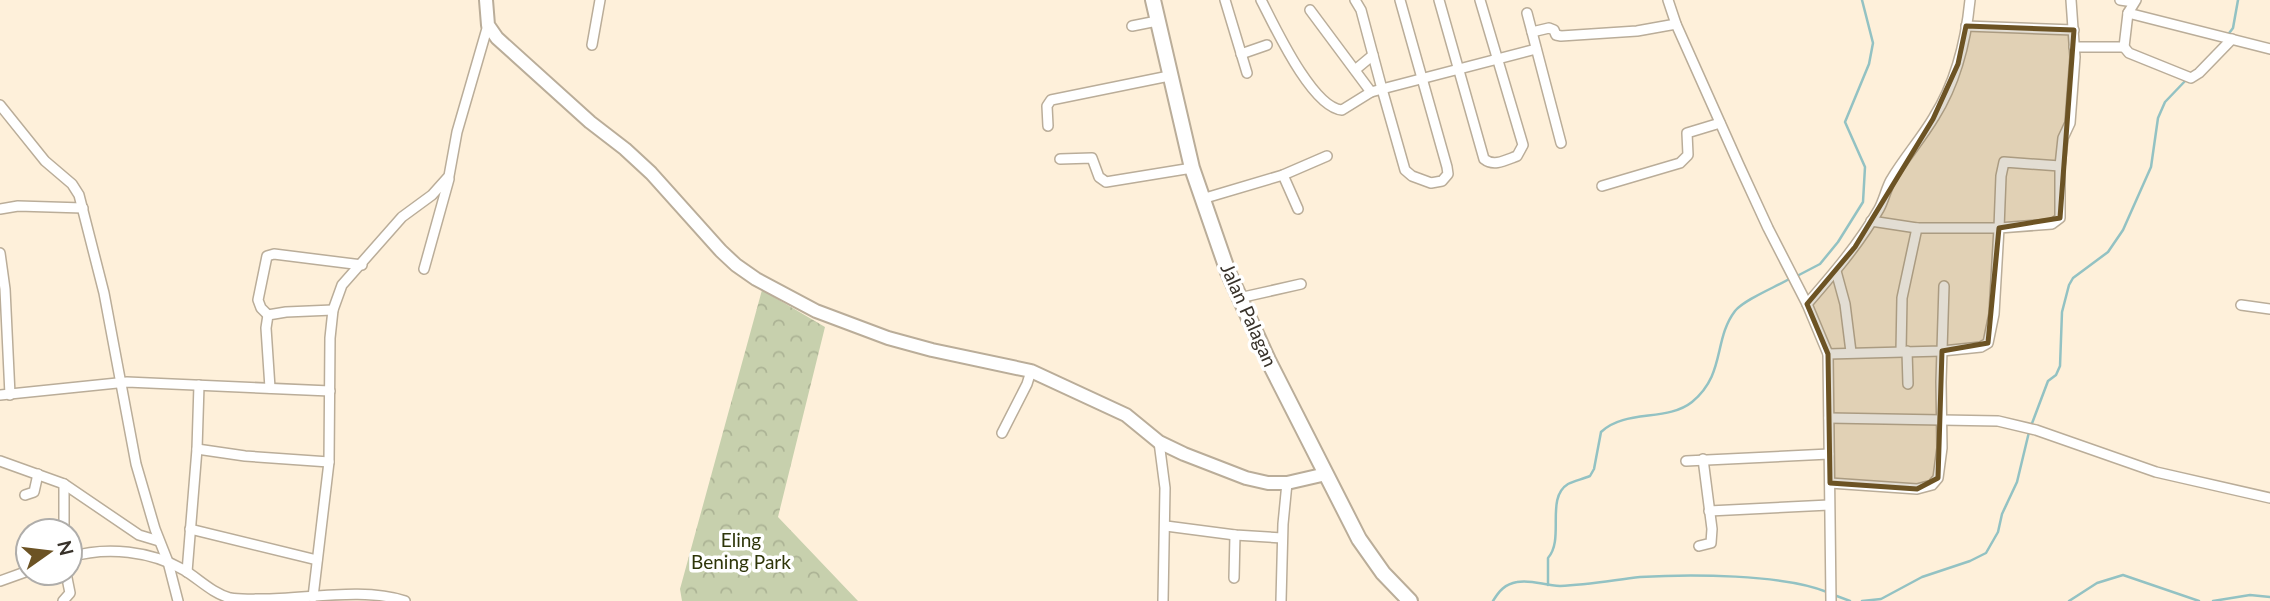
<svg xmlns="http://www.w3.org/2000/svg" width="2270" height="601" viewBox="0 0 2270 601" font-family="Lato,sans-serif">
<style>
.park{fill:url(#park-crowns)}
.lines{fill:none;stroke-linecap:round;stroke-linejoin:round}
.stream{stroke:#93c2c3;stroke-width:2.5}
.street-casing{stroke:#baad99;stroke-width:12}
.secondary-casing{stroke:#baad99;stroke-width:16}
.primary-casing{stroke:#baad99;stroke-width:18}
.street{stroke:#fff;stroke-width:9}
.secondary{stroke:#fff;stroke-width:12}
.primary{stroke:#fff;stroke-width:14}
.marked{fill:#6c5324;fill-opacity:0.2;stroke:#6c5324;stroke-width:5;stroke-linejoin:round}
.labels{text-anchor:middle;stroke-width:7;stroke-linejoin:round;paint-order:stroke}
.street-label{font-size:19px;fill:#38322a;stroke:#fff}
.park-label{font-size:19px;fill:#2e3509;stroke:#fff}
</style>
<defs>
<pattern id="park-crowns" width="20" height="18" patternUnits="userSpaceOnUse" patternTransform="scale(1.75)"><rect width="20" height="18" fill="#c7d0ad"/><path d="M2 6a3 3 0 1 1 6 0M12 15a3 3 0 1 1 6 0" fill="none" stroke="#acb395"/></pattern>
</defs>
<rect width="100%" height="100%" fill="#fef0da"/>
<path class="park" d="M762 290 825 327 778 517 858 601H682L680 589Z"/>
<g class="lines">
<g class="stream">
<path d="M2227 36 2233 28 2238 0"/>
<path d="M1797 276 1820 264 1838 242 1863 202 1865 167 1845 122 1869 64 1873 43 1862 0"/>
<path d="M2031 426 2048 381 2056 375 2060 366 2062 312 2069 285 2073 278 2108 252 2123 230 2151 167 2158 118 2165 102 2187 79"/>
<path d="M1548 585V558C1565 539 1545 498 1568 484 1574 481 1583 479 1590 476L1594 469 1601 432C1625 409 1667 422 1692 402 1726 374 1713 340 1735 311 1745 299 1776 287 1791 278"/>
<path d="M1834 595 1850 601"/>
<path d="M1493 601C1499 591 1505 584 1517 582 1532 579 1545 586 1560 586 1587 585 1614 580 1640 577 1688 574 1784 574 1827 592"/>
<path d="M1862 601 1881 599 1922 577 1970 561 1986 553 1998 532 2002 514 2017 482 2029 432"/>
<path d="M2069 601 2097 583 2123 575 2199 601"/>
<path d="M2213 601 2250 595 2270 597"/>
</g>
<g class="street-casing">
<g id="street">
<path d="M1225 0 1247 73"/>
<path d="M1261 0C1274 25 1312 108 1342 110L1371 92"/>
<path d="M1355 0 1361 10 1382 89 1536 49"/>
<path d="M1439 0 1484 159C1494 167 1506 160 1517 156L1523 145 1480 0"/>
<path d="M1668 0 1676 24 1739 165 1768 228 1807 304 1828 354 1831 601"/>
<path d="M2120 0 2134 2"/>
<path d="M1310 10 1371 92 1382 89 1405 170 1412 176 1431 183 1442 181 1448 174 1447 167 1400 0"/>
<path d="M1527 13 1561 143"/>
<path d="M2128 13 2270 49"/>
<path d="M1132 26 1157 21"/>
<path d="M1966 26 2074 30"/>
<path d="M1532 32 1549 28 1554 30 1556 35 1561 36 1637 31 1676 24"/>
<path d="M592 45 600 0"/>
<path d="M2074 47H2124L2128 13 2136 0"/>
<path d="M2124 47 2129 53 2191 78 2199 73 2232 39"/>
<path d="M1241 54 1267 45"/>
<path d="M1355 70 1373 55"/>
<path d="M0 105 45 161 72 184 79 195 104 293 136 464 155 529 168 562 178 601"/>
<path d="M1048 126 1047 106 1051 100 1169 76"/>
<path d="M1060 159 1092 158 1099 177 1106 182 1192 168"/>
<path d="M1283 175 1298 209"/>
<path d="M1602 186 1680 163 1688 155 1687 133 1720 123"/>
<path d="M1202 199 1283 175 1327 156"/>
<path d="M0 209 18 206 83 208"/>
<path d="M1871 221 1917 228"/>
<path d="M0 253 5 289 10 395"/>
<path d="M424 269 449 179"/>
<path d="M1836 271 1845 304 1851 352"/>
<path d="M1239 298 1301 284"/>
<path d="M1807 304C1833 274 1859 244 1879 209 1884 200 1886 189 1891 180 1904 158 1921 139 1934 117 1956 82 1966 41 1970 0"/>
<path d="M2241 305 2270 309"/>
<path d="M268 315 261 308 258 300 267 256 274 254 362 265"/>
<path d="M1901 351 1902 298 1917 228H1999L2001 176 2004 162 2060 166"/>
<path d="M1907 351 1908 384"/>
<path d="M1828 354 1942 351 1981 347 1988 343 1994 314 1999 228 2052 224 2060 218V166L2063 138 2070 123 2075 57 2071 0"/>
<path d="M270 388 266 328 268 315 286 312 333 310"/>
<path d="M0 395 127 382 330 391"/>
<path d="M1829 418 1998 421 2036 430 2156 472 2270 498"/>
<path d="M1002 433 1027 384 1031 371"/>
<path d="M1159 442 1165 488 1163 601"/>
<path d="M197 449 245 456 329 462"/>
<path d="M0 461 64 484 139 535 159 541"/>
<path d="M1686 461 1829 454"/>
<path d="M1830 483 1917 489 1932 485 1938 478 1942 448 1941 382 1944 286"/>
<path d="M64 484V531"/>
<path d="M25 495 34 492 38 474"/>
<path d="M1709 511 1829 505"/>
<path d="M1166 526 1235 535 1282 538"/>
<path d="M190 529 317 560"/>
<path d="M1699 546 1711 543 1712 529 1703 459"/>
<path d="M70 557C107 546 151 551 184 570 199 579 212 593 230 598 240 600 251 599 262 599 306 599 364 587 405 601"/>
<path d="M187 572 197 449 199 385"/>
<path d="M1234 578 1235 535"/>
<path d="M0 581 28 571"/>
<path d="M313 597 329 462 330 338 333 310 342 285 402 217 432 195 449 176 457 132 488 25"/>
<path d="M63 601 70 593 66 573"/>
<path d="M1281 601 1283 524 1287 483"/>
</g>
</g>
<g class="secondary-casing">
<path id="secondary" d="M486 0 488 25 497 38 590 122 625 149 651 173 721 251 736 265 756 279 816 311 888 338 932 350 1031 371 1126 415 1159 442 1184 454 1246 478 1268 483H1287L1326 474"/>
</g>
<g class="primary-casing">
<path id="primary" d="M1153 0 1192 168 1228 272 1268 360 1359 539 1383 573 1410 601"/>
</g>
<use href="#street" class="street"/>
<use href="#secondary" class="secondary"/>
<use href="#primary" class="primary"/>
</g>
<path class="marked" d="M1966 26 2074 30 2060 218 1999 228 1988 343 1942 351 1938 478 1917 489 1830 483 1828 354 1807 304 1855 247 1933 119 1958 64Z"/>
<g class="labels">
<g class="street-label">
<text transform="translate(1249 315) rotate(66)" y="7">Jalan Palagan</text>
</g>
<g class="park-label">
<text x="741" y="547">Eling<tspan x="741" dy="22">Bening Park</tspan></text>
</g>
</g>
<g transform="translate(49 552) rotate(76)"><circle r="33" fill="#ffffff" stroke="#afadaa" stroke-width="2"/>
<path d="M0-5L12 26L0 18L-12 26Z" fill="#6c5324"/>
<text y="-10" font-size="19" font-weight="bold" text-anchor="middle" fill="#38322a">N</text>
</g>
</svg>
